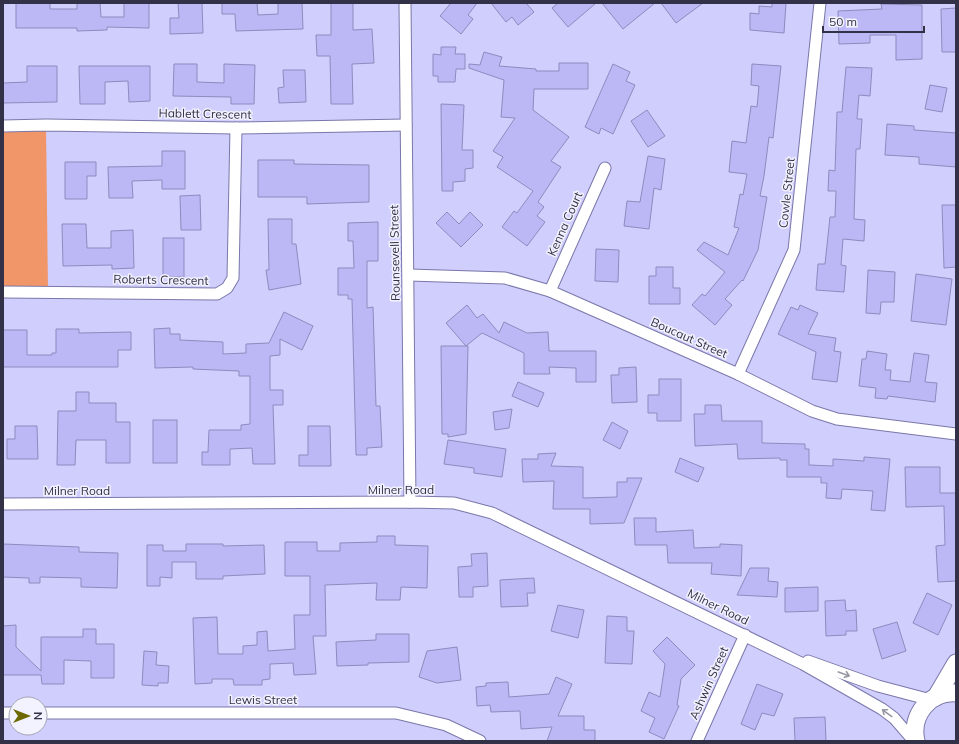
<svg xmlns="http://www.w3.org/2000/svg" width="959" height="744" viewBox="0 0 959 744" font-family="Mulish,sans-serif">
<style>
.green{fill:#f09669}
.building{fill:#bcb8f5;stroke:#8e8abf}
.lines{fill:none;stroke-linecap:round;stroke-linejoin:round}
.street-casing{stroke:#7a77aa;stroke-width:13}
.primary-casing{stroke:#7a77aa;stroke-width:19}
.street{stroke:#fff;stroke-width:11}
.primary{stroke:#fff;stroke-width:17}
.oneway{stroke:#9898a3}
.labels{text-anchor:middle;stroke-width:3;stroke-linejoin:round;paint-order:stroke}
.street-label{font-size:12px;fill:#323147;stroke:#f3f3ff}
</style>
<rect width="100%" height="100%" fill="#d0cefc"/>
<path class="green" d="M46 125 48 292H3V126Z"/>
<g class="building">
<path d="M16 3H50V9H77V3H100L101 17H124V3H149V28L107 27V30L77 31V28H16Z"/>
<path d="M178 3H202L203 33 170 34V18H179Z"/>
<path d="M222 3H257L258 15 278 14V3H302L303 29 236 31 235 14H222Z"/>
<path d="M331 3H353V30L372 29 374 63 352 64 353 104H331L330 56H317L316 35H331Z"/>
<path d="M451 3H477L468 15 473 19 461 34 440 16Z"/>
<path d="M491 3H526L534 12 518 25 512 17 506 22Z"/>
<path d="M558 3H596L568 27 552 8Z"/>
<path d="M602 3H655L623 29Z"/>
<path d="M661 3H703L676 23Z"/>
<path d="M772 3H786L784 33 750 30V13L759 14V6L772 7Z"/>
<path d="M881 4 922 5V59L896 60V35H870V43L839 44 838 11 882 9Z"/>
<path d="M956 8V52H942L941 9Z"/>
<path d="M441 47H456L455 54H465V69H456L455 82H438V76H433V54L441 55Z"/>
<path d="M484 52 502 57 499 66 536 69V71H559V63H588V89H534L533 110 569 137 551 161 561 167 538 202 544 207 537 216 545 222 527 246 502 227 514 211 517 213 533 191 497 167 503 157 493 151 515 118 501 117 504 80 469 68V64L480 65Z"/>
<path d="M174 64H197V82L224 83V64L255 65 254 104H231V97L173 96Z"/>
<path d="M613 64 630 72 626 81 635 85 613 134 601 128 599 134 585 127Z"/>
<path d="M752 64 781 66 773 138 769 137 764 176 760 196 767 197 758 250 743 281 742 280 725 299 732 305 715 325 692 305 702 294 705 296 725 272 697 250 704 242 728 255 739 228 734 227 740 194 743 195 747 174 729 172 732 141 746 143 751 106 757 107 759 86 751 85Z"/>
<path d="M27 66H57V102L3 103V83L27 82Z"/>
<path d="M79 66H150V101L129 102 128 81 105 82V104H80Z"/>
<path d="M846 67 872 68 870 96 859 95 857 119H862L860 149H856L854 219 865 220 864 241 843 239 841 265 846 266 844 292 816 290 818 264H825L830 217H835L836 191H828L829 170 835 171 837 112H842Z"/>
<path d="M283 70H305L306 102 279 103 278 88 284 87Z"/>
<path d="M930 85 947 88 942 112 925 109Z"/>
<path d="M441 104 464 105 462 150H473V168L465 169V181L453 182V191H442Z"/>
<path d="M647 110 665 136 648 147 631 121Z"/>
<path d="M887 124 914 126V130L956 133V167L919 164V157L885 155Z"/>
<path d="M162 151H185V189H162V180L132 181 133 198H109L108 167 162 166Z"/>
<path d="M648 156 665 159 661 190 654 188 649 229 624 226 627 201 640 202Z"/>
<path d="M258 160H294V164L369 165V202L307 204V197H258Z"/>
<path d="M65 162H96V176H87V199H65Z"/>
<path d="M200 195 201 230H181L180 196Z"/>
<path d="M942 205H956V267L944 268Z"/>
<path d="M447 212 459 224 470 212 483 225 461 247 436 223Z"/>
<path d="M268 219H292V244H296L301 284 269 290 266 270H269Z"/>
<path d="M378 222V261H367V308L373 307 376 406H380L382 447 367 448V455H356L352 299H348V295H338V268H354L353 241H348V223Z"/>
<path d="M62 224H86L87 248H111V231L133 230 134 268 112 269V265L63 266Z"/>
<rect x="163" y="238" width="21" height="39"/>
<path d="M596 249 619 250 618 282 595 281Z"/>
<path d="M656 267H673V288H680V304H649V276H656Z"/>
<path d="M868 270 895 272 894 302H881L880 314 866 313Z"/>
<path d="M916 274 952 279 946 325 911 321Z"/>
<path d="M467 305 477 318 483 314 499 333 504 322 527 333 548 332 549 351H596V382H576V368L549 367 550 374H524V353L482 333 466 346H468L466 434 448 437V434H442L441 346H466L446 323Z"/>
<path d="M800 305 818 313 808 334 836 338 834 351 841 352 837 382 812 379 816 352 778 334 791 307 798 310Z"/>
<path d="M284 312 313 326 302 350 280 339V355L270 356V390H283V405H273L275 464H253L252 448 230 449V465H202V452H208L209 430H241V425L250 424V376H239V371L193 369V367L155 368 154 329 170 328V334H180V340L223 342V354L246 353V344L269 343Z"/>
<path d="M56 329H79V333L131 332V350H118V367H3V330H27V355H52V353H56Z"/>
<path d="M867 351 887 354 885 370H891L890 380 910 382 914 353 929 355 925 382 937 383 935 402 888 396 887 399 875 398 876 388 859 386 862 359H866Z"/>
<path d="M636 367 637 402 612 403 611 375H619V368Z"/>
<path d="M659 379H681V421H657V413H648V395H659Z"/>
<path d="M518 382 544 393 538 407 512 396Z"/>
<path d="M76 392H89V403H116V422H130V463H106V440H76L75 465H57L58 411H76Z"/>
<path d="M705 405H721L722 421H762V443L805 444V449H809V465L833 466V459L864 461V457L890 459 885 511 871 510 873 491 842 489 841 499 826 498 827 483H821V477H787V460H780V458L738 459 737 444 695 446 694 414H705Z"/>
<path d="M512 409 509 428 495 430 493 412Z"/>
<rect x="153" y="420" width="24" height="43"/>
<path d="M612 422 628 431 620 449 603 440Z"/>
<path d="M15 426H37L38 459H7V439H15Z"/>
<path d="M308 426H330L331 466H299V455H308Z"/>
<path d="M448 440 506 449 502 477 474 473V468L444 464Z"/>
<path d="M556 453 551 466 583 467V498L617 497V482H627V478H642L624 523 590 524V509H553L554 481 523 482 522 459H538V454Z"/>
<path d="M680 458 704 468 698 482 675 472Z"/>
<path d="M905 467H940V493H956V581L938 582 936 546 945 545 944 506 906 507Z"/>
<path d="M634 518H656V532L693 530 694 548 720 547V544L742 545 741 576 711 574 712 563H668L667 545H635Z"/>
<path d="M377 536H395V545L428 546 427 588 401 587 400 600H376L377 583 325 585 326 636H313L316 674 294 675 293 663 270 664V679L262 680V685H234L233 679H212V683L195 684 193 618 217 617 218 654H243V646L257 645V632L267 631 268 651 295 649 294 615H310V576H285V542H317V551H340V543L377 542Z"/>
<path d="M3 544 79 547V552L118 553 117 588 81 587V578L40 577V583H29V578L3 577Z"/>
<path d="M186 544H223V546L264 545 265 574 223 576V579H196V562H172V578L160 577V586H147V545H163V551H186Z"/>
<path d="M487 553 488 586 473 587V597H459L458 567 472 566 471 554Z"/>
<path d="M750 568H769L768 581 778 582 777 597 737 595Z"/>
<path d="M534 578 535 593H527L528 606 501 607 500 580Z"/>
<path d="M818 587V611L785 612V588Z"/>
<path d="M927 593 952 605 938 635 913 623Z"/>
<path d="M845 600 846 611 856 610 857 631H846V635L826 636 825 601Z"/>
<path d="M558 605 584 610 578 638 551 631Z"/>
<path d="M607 616 627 617V631H634L632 664 605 663Z"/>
<path d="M897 622 906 651 882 659 873 629Z"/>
<path d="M16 625V647L41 671V637H83V629H96V644H114V678H91V661L64 660V684H42L41 675H3V626Z"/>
<path d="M376 634H409V662L368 663V665L337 666 336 642 376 640Z"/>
<path d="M667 637 695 665 681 679 677 705 679 706 664 739 649 732 655 718 641 711 649 692 660 697 665 664 653 651Z"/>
<path d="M457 647 461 680 437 683 419 677 427 651Z"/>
<path d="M144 651 157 652 156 665 169 666 168 683H158V686L142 685Z"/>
<path d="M556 677 572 684 558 716H584V730H595V741H547L552 727 521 729 520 711 491 712 490 705 477 706 476 687 486 686V683L508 682 509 697 549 694Z"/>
<path d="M757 684 783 694 774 716 762 713 755 730 741 724Z"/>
<path d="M825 717 826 741H795L794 718Z"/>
</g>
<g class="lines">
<g class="street-casing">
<g id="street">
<path d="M405 3 410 502"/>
<path d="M3 126 46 125 236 128 406 125"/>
<path d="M409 275 505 278 550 291 738 374 812 411 837 419 956 434"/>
<path d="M550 291 605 168"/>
<path d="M3 292 217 294 227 288 233 278 236 128"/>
<path d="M738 374 794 250 820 3"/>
<path d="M3 504 410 502 454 503 492 513 803 664 882 709 894 718 914 741"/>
<path d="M808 661 878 686 931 700"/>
<path d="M3 713H16"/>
<path d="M40 713H396L446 725 480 741"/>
<path d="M697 741 745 635"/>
</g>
</g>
<g class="primary-casing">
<g id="primary">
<path d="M936 697 956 663"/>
<path d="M916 741C910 715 930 691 956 693"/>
</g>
</g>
<use href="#street" class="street"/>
<use href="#primary" class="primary"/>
</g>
<defs><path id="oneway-shaft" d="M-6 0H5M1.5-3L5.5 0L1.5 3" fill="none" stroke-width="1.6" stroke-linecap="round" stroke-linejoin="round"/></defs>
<g class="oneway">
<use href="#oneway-shaft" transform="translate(844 674) rotate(20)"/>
<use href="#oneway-shaft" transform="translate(887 713) rotate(-144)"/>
</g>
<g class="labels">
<g class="street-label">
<text transform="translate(205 114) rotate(1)" y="4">Hablett Crescent</text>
<text transform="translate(787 193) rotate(-84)" y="4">Cowle Street</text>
<text transform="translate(565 224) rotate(-66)" y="4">Kenna Court</text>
<text transform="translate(395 253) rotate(-91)" y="4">Rounsevell Street</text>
<text transform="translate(161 280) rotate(1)" y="4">Roberts Crescent</text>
<text transform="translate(689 338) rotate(24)" y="4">Boucaut Street</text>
<text x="401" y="494">Milner Road</text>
<text x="77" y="495">Milner Road</text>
<text transform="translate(718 607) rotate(26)" y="4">Milner Road</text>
<text transform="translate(709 683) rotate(-66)" y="4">Ashwin Street</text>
<text x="263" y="704">Lewis Street</text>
</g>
</g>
<rect width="959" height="744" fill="none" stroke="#323147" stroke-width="8"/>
<g transform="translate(28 716) rotate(90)"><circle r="19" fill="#f3f3ff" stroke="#a6a5b5"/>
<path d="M0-3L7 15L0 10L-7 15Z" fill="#6d6801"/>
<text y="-6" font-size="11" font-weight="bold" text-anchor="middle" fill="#323147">N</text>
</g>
<path d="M823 26v6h101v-6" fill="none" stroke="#323147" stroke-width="2"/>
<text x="829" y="26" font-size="12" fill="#323147" stroke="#f3f3ff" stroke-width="3" paint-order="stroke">50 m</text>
</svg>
